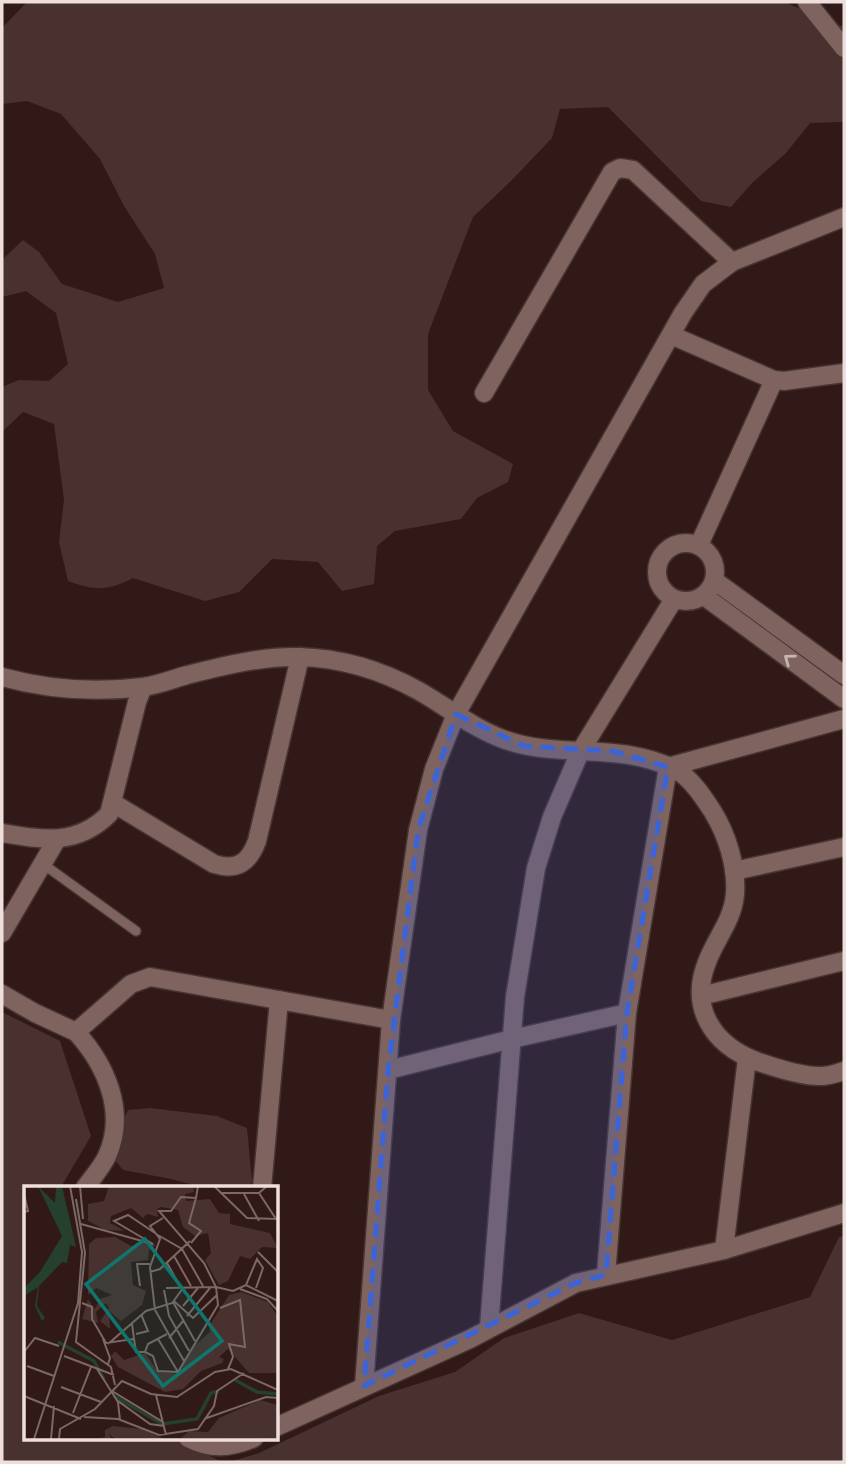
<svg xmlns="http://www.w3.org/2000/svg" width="846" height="1464" viewBox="0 0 846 1464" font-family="'Fira Sans',sans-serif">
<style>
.green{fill:#48312e}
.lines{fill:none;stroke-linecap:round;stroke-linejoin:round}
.service-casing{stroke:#473433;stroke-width:12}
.minor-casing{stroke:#473433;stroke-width:21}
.service{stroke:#7f635f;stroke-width:9}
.minor{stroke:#7f635f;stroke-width:18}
.oneway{stroke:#c8b4b0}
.marked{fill:#3c64d9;fill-opacity:0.2;stroke:#3c64d9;stroke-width:5;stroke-dasharray:14 9;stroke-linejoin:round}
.inset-river{fill:none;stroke:#25402f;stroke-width:3.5}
.inset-road{fill:none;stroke:#7c6865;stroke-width:2}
.view{fill:#0f766e;fill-opacity:0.15;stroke:#0f766e;stroke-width:3.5}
.inset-edge{fill:none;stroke:#efdfdc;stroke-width:3.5}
</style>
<rect width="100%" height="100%" fill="#301916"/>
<g class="green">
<path d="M27 2H784L844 27V124L842 122 810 123 786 153 752 183 731 207 701 201 608 107 560 109 552 138 512 180 473 217 428 334V390L453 431 513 464 508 482 477 498 461 519 395 531 377 546 374 584 342 591 318 562 272 559 239 592 205 601 133 578C108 591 95 591 68 581L59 542 64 500 54 424 23 412 2 432V387L19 380 49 381 68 364 56 313 26 291 2 297V260L23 240 39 252 62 284 118 302 164 288 155 254 124 206 100 159 61 114 27 101 2 104V28Z"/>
<path d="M2 1012 60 1041 91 1136 61 1187 26 1188V1438H175L222 1462H2Z"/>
<path d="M150 1108 217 1116 247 1128 252 1181 250 1187H201L171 1179 123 1170 115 1160 121 1126 128 1110Z"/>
<path d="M844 1236V1462H229L259 1453 379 1396 455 1372 504 1338 579 1313 672 1340 810 1297 839 1237Z"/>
</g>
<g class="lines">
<g class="service-casing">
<path id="service" d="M43 864 136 931"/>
</g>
<g class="minor-casing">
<g id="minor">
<path d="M807 2 844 48"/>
<path d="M671 335 774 380 784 381 844 373"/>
<path d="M484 393 612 172 620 168 633 170 732 262"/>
<circle cx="686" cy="572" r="29"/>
<path d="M699 545 774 380"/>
<path d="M715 581 844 675"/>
<path d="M704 596 844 699"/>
<path d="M2 677C49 690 94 693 143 687 158 685 173 679 187 675 223 666 262 656 299 657 341 658 383 671 419 691 447 707 473 728 503 739 559 760 621 741 676 770 691 778 704 798 713 812 727 835 737 866 735 894 733 920 716 938 707 962 689 1007 712 1044 756 1061 773 1067 803 1077 822 1076 829 1076 837 1073 844 1071"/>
<path d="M113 803 214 864C237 871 249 863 257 841L300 657"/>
<path d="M2 833C43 840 77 846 109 814L137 702 143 687"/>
<path d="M734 871 844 847"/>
<path d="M2 933 57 839"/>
<path d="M2 994 35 1013 76 1032"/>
<path d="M701 996 844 961"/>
<path d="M388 1070 512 1039 627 1013"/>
<path d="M85 1188C92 1178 102 1167 107 1156 127 1112 106 1065 76 1032L131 984 150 977 391 1020"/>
<path d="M262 1188 279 1000"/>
<path d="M724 1250 747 1058"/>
<path d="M606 1275 627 1013 668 767 844 719"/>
<path d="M489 1327 515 997 536 868 552 817 580 752 674 599"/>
<path d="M364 1386 391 1020 418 830 434 769 456 714 683 313 703 284 732 262 844 217"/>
<path d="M276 1427 470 1339 576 1283 724 1250 844 1213"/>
<path d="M188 1438C211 1450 230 1448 254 1438"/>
</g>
</g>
<use href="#service" class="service"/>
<use href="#minor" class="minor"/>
</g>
<defs><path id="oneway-chevron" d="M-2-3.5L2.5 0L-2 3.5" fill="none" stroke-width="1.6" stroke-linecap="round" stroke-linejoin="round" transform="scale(1.75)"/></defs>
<use class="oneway" href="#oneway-chevron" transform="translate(789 659) rotate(-144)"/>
<path class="marked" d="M456 714 524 746 613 751 668 767 627 1013 606 1275 576 1283 364 1386 388 1070 418 830Z"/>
<g transform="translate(24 1186)">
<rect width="254" height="254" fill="#301916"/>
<path d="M85 0H169L170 6 161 8 162 15 186 13 195 27 206 28V38L246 47 254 62 238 61 226 73 216 70 204 95 195 99 181 74 187 67 184 47 171 50 159 41 154 24 137 21 133 23 134 31 123 28 119 32 107 22 87 30 86 37 101 45 81 44 64 35V18L80 15ZM91 51 107 60 124 55 132 59 125 64 124 74 107 76 109 99 122 105 118 119 97 135 85 125 86 143 76 135 85 122 82 117 72 126 74 137 58 133 64 113 71 123 76 113 88 109 72 102 64 109 65 58 72 52ZM217 106 244 116 254 131V187H225L204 163 195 171 200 173 198 177 177 185 159 203 141 206 94 181 87 170 91 165 100 174 121 167 134 186 154 188 171 159 186 146 185 140 205 109ZM236 214 254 219V253L157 252 165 245 184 246 195 232ZM89 240 118 243 140 253H91L84 247 88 253H72L81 251V244Z" fill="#48312e"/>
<path d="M14 0 31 17 32 0H38L52 61 46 59 43 77 38 76 15 100 13 120 21 132 18 135 11 120 14 101 0 110V102L16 86 38 50Z" fill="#25402f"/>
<path class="inset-river" d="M34 156 70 175 80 193M211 194 233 206 254 208M90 210 138 238 173 233 187 207 195 205"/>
<path class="inset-road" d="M56 0 59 33M190 0 223 32 254 33M196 7H235L243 0M235 7 252 33M0 8 4 25 0 26M220 8 235 35M52 13 61 67 52 156 87 181 91 199M139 32 126 40 136 53 126 81 131 124 160 175M57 38 129 58 90 35 104 29 131 47M132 48 158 63 179 100M167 57 177 45 165 37 172 12M234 66 254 86M150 70 167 100M143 77 157 102M126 86 136 83 166 55M222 99 233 73 239 82 232 102M116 100 113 78H126M142 102 192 101 209 105 222 99 254 115M159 102 149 116 171 155M216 103 243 113 254 125M140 104 145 130 165 165M58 117 68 121V133L82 157 110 153 108 138M159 120 174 102M196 122 216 114 221 161 205 158 209 171 204 183M163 130 186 102M112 148 124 145 117 128M143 148 124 158 121 166 129 170 134 185 154 186M145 152 159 135M79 153 86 172 84 178M110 153 112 166H121M134 153 154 186M84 158 122 125 151 116 169 132 193 109M0 166 11 152 35 160M40 170 90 189M3 180 30 190M73 183 94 216 96 234M154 186 194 119 192 101 180 77 135 25H147L157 11 172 12 174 0M37 201 77 216M88 205 139 236M132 209 142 249M0 210 57 233M94 215 126 238 140 240M49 227 67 181M60 231 94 233 135 249 174 243 190 220 193 205 220 187M180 233 242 211 254 212M10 253 54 117 58 66 46 0M27 253 30 220M35 253 36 243 71 223 98 195 127 208 153 211 191 186 207 183 254 204"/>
<path class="view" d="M121 53 198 155 139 200 62 98Z"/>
<rect width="254" height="254" class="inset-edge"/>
</g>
<rect width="846" height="1464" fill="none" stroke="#efdfdc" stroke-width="7"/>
</svg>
